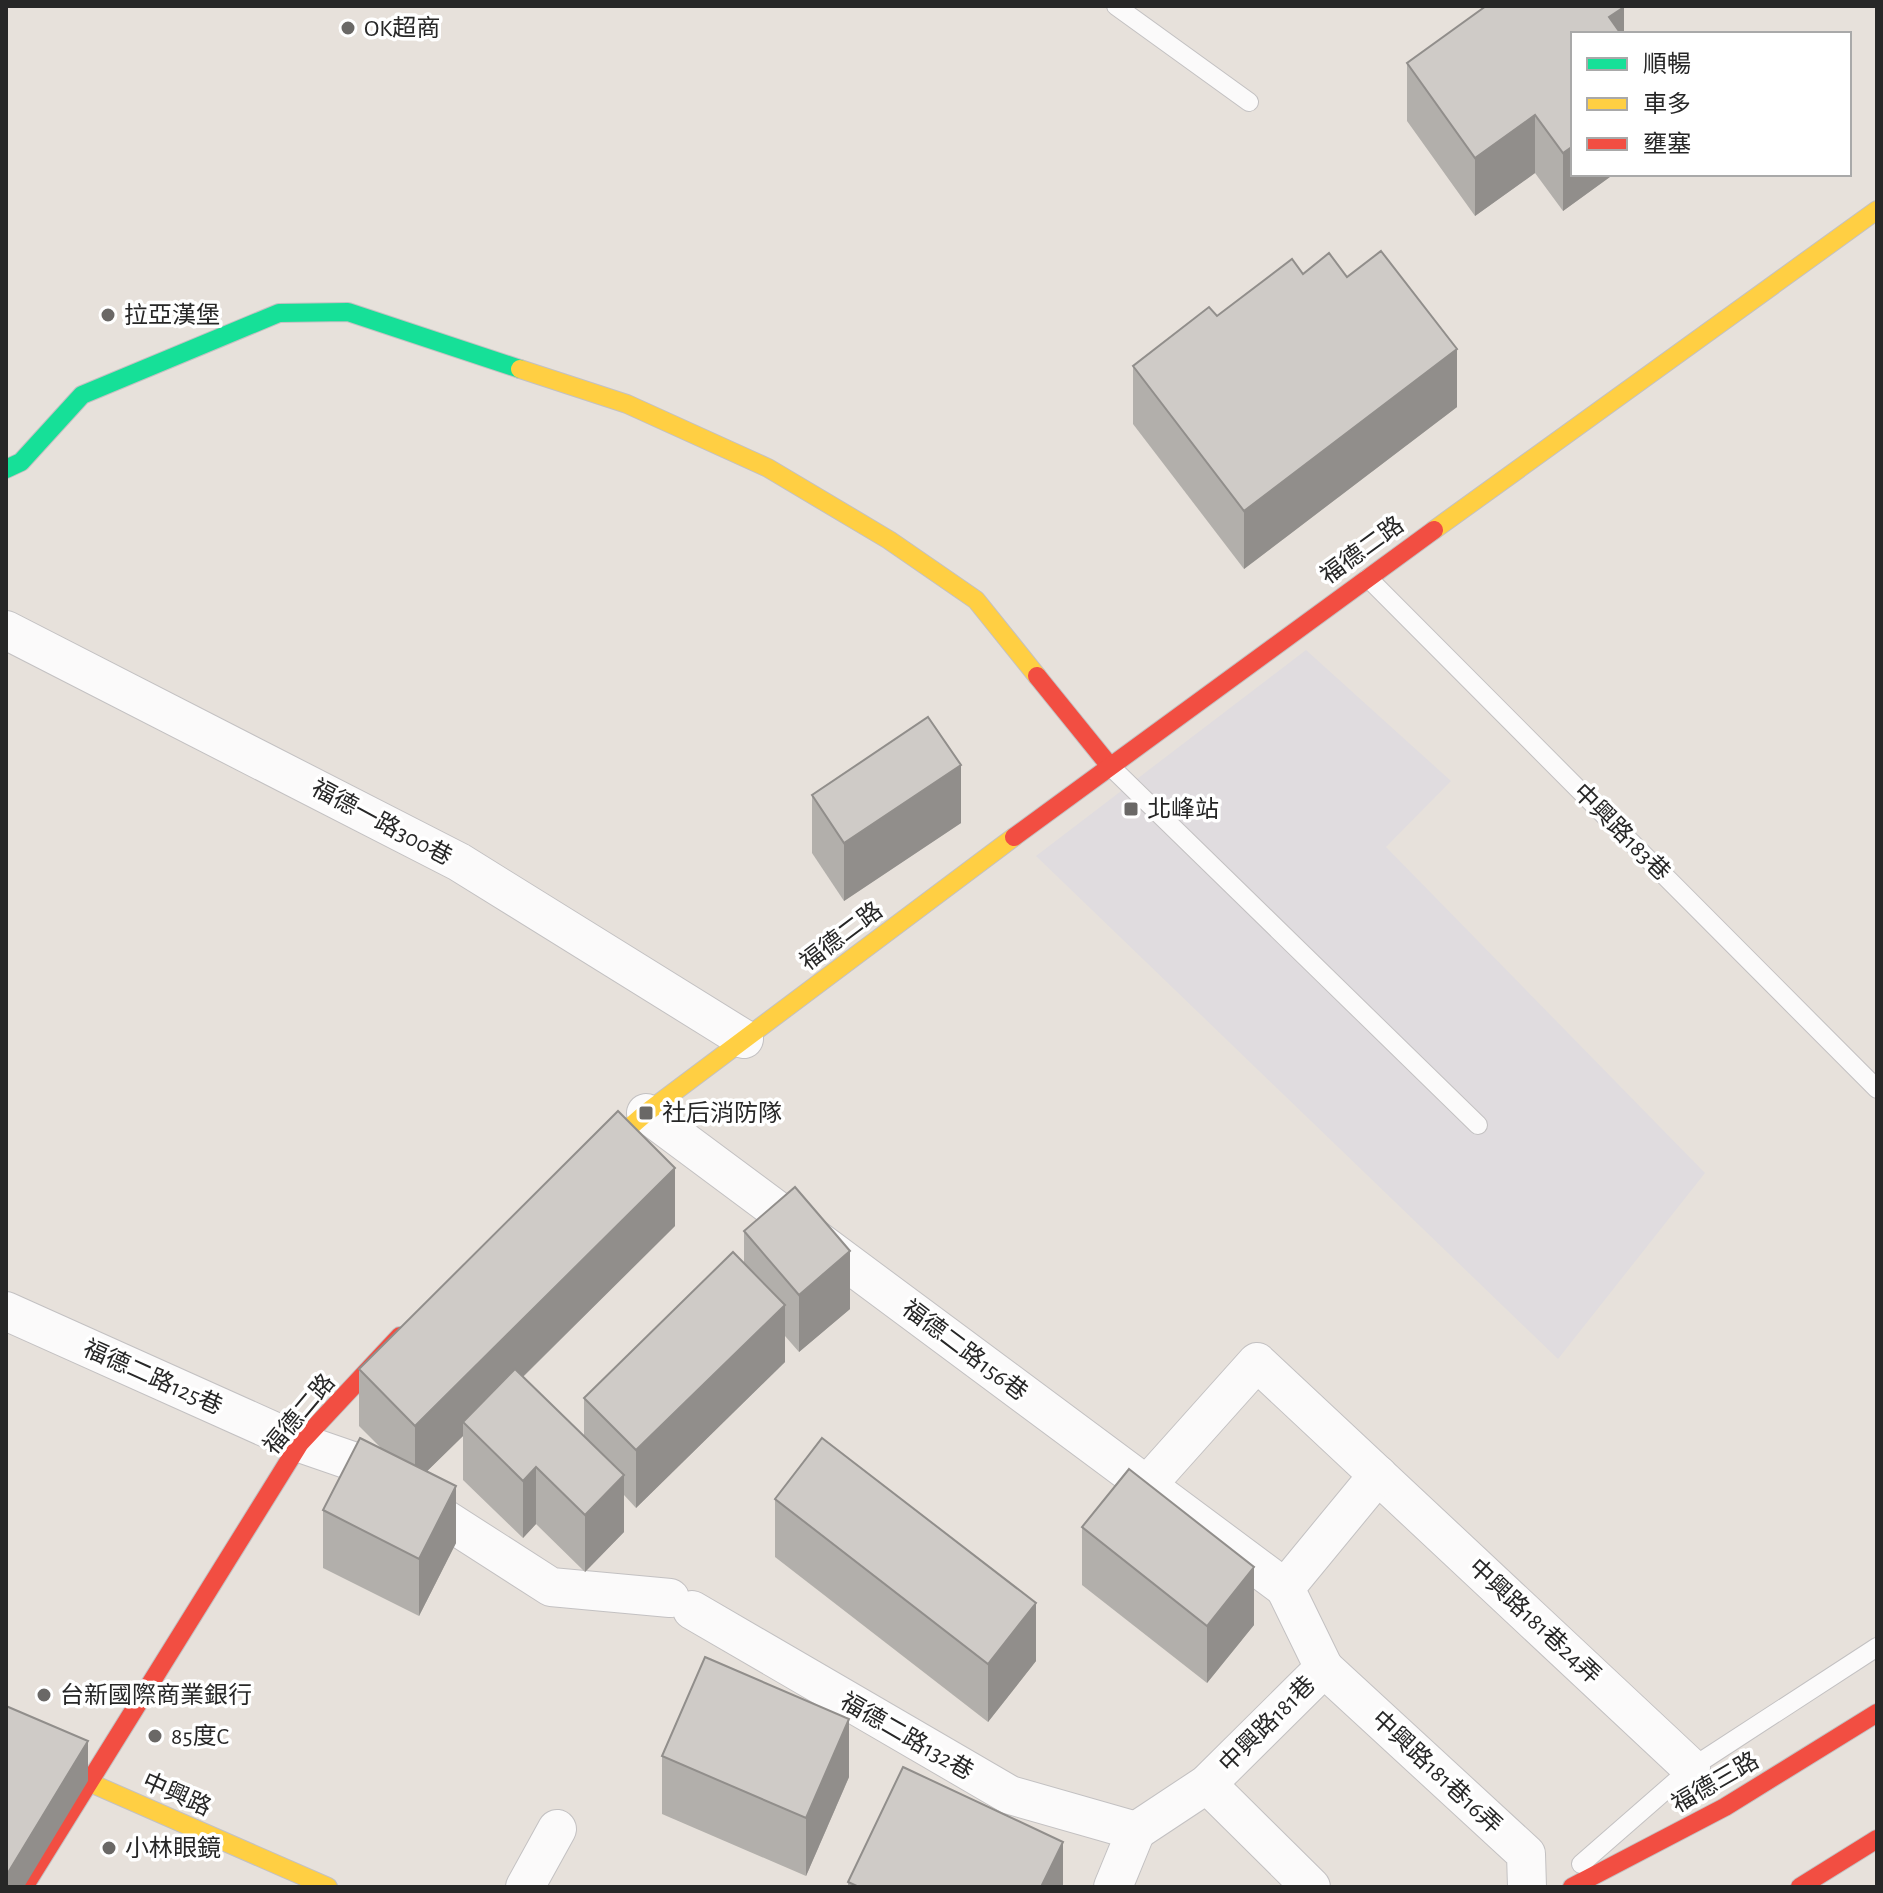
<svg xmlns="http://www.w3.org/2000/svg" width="1883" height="1893" viewBox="0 0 1883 1893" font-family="'Alegreya Sans','Noto Sans TC',sans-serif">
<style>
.industrial{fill:#e0dcdf}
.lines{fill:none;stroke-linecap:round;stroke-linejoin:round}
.lane-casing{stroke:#c3c1c2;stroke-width:20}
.street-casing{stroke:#c3c1c2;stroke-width:40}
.fast-casing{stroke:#c3c1c2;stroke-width:20}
.slow-casing{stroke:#c3c1c2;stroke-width:20}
.jam-casing{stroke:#c3c1c2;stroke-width:20}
.lane{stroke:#fbfafa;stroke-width:18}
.street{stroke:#fbfafa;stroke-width:38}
.fast{stroke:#16e098;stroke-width:18}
.slow{stroke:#ffcf43;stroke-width:18}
.jam{stroke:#f24e42;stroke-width:18}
.wall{fill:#b2afab}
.shaded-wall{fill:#918e8b}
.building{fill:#cfcbc7;stroke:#918e8b;stroke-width:2}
.poi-dot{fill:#6a6866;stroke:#fff;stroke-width:3}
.labels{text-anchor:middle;stroke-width:7;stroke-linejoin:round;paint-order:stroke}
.poi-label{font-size:24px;fill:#272727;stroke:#fff;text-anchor:start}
.street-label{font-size:24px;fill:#272727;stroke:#fff}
</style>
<rect width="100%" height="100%" fill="#e7e1db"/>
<path class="industrial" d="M1306 650 1451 781 1386 847 1705 1173 1558 1359 1036 856Z"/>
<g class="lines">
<g class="lane-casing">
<g id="lane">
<path d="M1116 6 1249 102"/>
<path d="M1368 578 1877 1089"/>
<path d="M1109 765 1478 1125"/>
<path d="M1581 1864 1691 1768 1877 1647"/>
</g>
</g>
<g class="street-casing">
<g id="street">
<path d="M6 630 459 862 744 1039"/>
<path d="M646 1113 1285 1588"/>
<path d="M6 1311 300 1443 358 1463 551 1587 670 1598"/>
<path d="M1147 1485 1257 1362 1691 1768"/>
<path d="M692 1610 1010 1795 1136 1831"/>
<path d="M1324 1668 1526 1854 1527 1887"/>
<path d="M1207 1784 1311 1887"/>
<path d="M1136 1831 1207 1784 1324 1668 1285 1588 1378 1475"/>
<path d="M525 1887 557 1829"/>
<path d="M1113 1887 1136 1831"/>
</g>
</g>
<g class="fast-casing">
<path id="fast" d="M6 469 21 462 82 395 279 313 348 312 520 369"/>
</g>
<g class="slow-casing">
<g id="slow">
<path d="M520 369 627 404 768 468 889 540 976 600 1037 676"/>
<path d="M1434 530 1877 210"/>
<path d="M586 1165 646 1113 1014 837"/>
<path d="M6 1746 328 1887"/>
</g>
</g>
<g class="jam-casing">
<g id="jam">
<path d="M1037 676 1109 765"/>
<path d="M1014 837 1434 530"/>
<path d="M24 1887 300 1443 400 1336"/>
<path d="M1572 1887 1725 1807 1877 1713"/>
<path d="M1800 1887 1877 1839"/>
</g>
</g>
<use href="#lane" class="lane"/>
<use href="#street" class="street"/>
<use href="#fast" class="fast"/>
<use href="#slow" class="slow"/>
<use href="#jam" class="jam"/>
</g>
<g class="wall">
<path d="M1624 34 1573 174H1614L1563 211 1535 173 1475 216 1407 121V63Z"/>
<path d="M1303 274 1347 277 1457 407 1244 569 1133 424V366L1217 316Z"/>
<path d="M812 795 961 823 844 901 812 853Z"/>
<path d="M675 1226 523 1377 584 1437V1398L744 1262V1231L850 1309 799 1352 785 1336V1362L636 1508 624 1495V1532L585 1572 536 1524 523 1538 463 1480V1436L427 1471 456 1543 419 1616 323 1568V1510L380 1447 359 1426V1369Z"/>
<path d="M775 1499 1036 1661 988 1722 775 1557Z"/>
<path d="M1082 1527 1254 1625 1207 1683 1082 1585Z"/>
<path d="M662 1756 849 1777 806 1876 662 1814Z"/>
<path d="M848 1882 1063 1887H848Z"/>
</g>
<g class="shaded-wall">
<path d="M1624 7V34H1609V17Z"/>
<path d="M1535 115V173L1475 216V158Z"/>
<path d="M1573 146V174H1614L1563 211V153Z"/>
<path d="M1457 349V407L1244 569V511Z"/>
<path d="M961 765V823L844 901V843Z"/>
<path d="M675 1168V1226L470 1429 463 1422V1436L415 1483V1426Z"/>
<path d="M850 1251V1309L799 1352V1295Z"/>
<path d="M785 1305V1362L636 1508V1450Z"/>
<path d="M536 1467V1524L523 1538V1481Z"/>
<path d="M624 1475V1532L585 1572V1515Z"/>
<path d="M456 1486V1543L419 1616V1559Z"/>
<path d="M1254 1567V1625L1207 1683V1626Z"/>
<path d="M1036 1603V1661L988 1722V1664Z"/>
<path d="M849 1719V1777L806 1876V1818Z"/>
<path d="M88 1741V1781L24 1887H6V1876Z"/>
<path d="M1063 1842V1887H1041Z"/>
</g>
<g class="building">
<path d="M1486 6 1624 7 1609 17 1621 34H1573V146L1563 153 1535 115 1475 158 1407 63Z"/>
<path d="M1381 251 1457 349 1244 511 1133 366 1209 307 1217 316 1292 259 1303 274 1329 253 1347 277Z"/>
<path d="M928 717 961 765 844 843 812 795Z"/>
<path d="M618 1111 675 1168 415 1426 359 1369Z"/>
<path d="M795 1187 850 1251 799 1295 744 1231Z"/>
<path d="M733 1252 785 1305 636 1450 584 1398Z"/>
<path d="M515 1369 624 1475 585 1515 536 1467 523 1481 463 1422Z"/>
<path d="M360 1438 456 1486 419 1559 323 1510Z"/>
<path d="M822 1438 1036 1603 988 1664 775 1499Z"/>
<path d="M1129 1469 1254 1567 1207 1626 1082 1527Z"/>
<path d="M705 1657 849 1719 806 1818 662 1756Z"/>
<path d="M6 1706 88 1741 6 1876Z"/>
<path d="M903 1767 1063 1842 1041 1887H859L848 1882Z"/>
</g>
<g class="poi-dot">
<circle cx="348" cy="28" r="8"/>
<circle cx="108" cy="315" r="8"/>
<rect x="1123" y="801" width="16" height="16" rx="4"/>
<rect x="638" y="1105" width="16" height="16" rx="4"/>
<circle cx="44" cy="1695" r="8"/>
<circle cx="155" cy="1736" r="8"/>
<circle cx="109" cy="1848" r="8"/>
</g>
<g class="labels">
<g class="poi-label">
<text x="364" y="36">OK超商</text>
<text x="124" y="323">拉亞漢堡</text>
<text x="1147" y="817">北峰站</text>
<text x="662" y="1121">社后消防隊</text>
<text x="60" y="1703">台新國際商業銀行</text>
<text x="171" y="1744">85度C</text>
<text x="125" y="1856">小林眼鏡</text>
</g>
<g class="street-label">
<text transform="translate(1362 550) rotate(-36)" y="8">福德二路</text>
<text transform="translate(382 822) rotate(28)" y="8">福德一路300巷</text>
<text transform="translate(1622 832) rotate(45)" y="8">中興路183巷</text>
<text transform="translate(841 936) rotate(-37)" y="8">福德二路</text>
<text transform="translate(965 1350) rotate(37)" y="8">福德二路156巷</text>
<text transform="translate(153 1377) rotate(24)" y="8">福德二路125巷</text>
<text transform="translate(299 1414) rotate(-50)" y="8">福德二路</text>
<text transform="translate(1535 1621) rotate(43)" y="8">中興路181巷24弄</text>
<text transform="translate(1267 1724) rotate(-45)" y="8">中興路181巷</text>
<text transform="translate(907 1736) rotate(30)" y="8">福德二路132巷</text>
<text transform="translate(1437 1772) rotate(43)" y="8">中興路181巷16弄</text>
<text transform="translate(1715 1782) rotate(-30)" y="8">福德三路</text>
<text transform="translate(177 1794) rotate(24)" y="8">中興路</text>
</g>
</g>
<rect width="1883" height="1893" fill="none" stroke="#272727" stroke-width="16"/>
<rect x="1571" y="32" width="280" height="144" fill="#ffffff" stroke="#a9a9a9" stroke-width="2"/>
<rect x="1587" y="58" width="40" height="12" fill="#16e098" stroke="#a9a9a9" stroke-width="2"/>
<text x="1643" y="72" font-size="24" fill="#272727">順暢</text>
<rect x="1587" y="98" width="40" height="12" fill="#ffcf43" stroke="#a9a9a9" stroke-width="2"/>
<text x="1643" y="112" font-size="24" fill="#272727">車多</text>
<rect x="1587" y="138" width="40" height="12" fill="#f24e42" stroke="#a9a9a9" stroke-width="2"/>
<text x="1643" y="152" font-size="24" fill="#272727">壅塞</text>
</svg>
